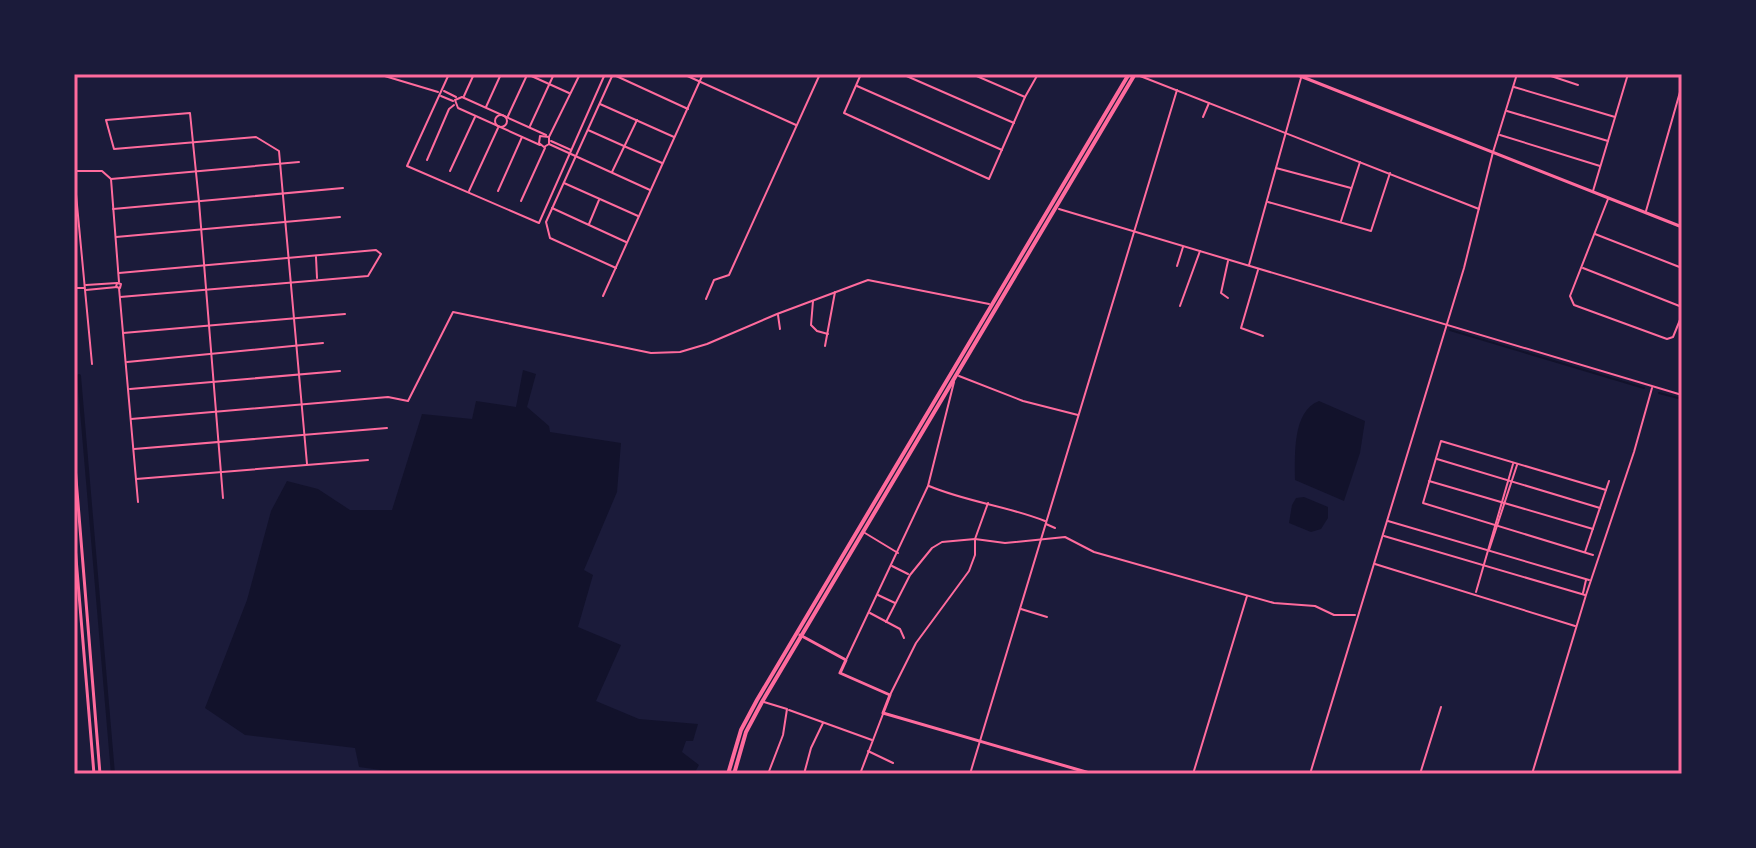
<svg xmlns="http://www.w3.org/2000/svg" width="1756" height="848" viewBox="0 0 1756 848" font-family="'Asap Condensed',sans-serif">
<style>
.water{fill:#12122b}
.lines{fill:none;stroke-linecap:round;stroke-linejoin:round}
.stream{stroke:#12122b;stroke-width:2}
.canal{stroke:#12122b;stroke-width:4}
.minor{stroke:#ff6b9d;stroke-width:2}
.tertiary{stroke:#ff6b9d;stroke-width:2}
.secondary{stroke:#ff6b9d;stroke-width:3}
.primary{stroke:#ff6b9d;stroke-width:4}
.neatline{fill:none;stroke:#ff6b9d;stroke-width:3}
</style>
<rect width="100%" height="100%" fill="#1b1b3a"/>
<g class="water">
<path d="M523 370 536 374 527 407 549 426 550 432 621 443 617 492 584 570 593 575 578 627 621 645 596 701 639 719 698 724 693 741H686L682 752 699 765 694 774H409L359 767 355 748 245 735 205 708 247 600 271 511 287 481 318 489 350 510H392L422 414 472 419 476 401 516 407Z"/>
<path d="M1319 401 1365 421 1360 453 1344 501 1295 480C1295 456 1292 411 1319 401Z"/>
<path d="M1304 497 1328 507V518L1321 529 1311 532 1289 523 1292 505 1296 498Z"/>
</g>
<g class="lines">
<g class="stream">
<path d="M1450 330 1644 388"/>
<path d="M1659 393 1682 399"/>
</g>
<path class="canal" d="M79 376 113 774"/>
<g class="minor">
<path d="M378 74 438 92"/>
<path d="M449 74 407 166 539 223 605 74"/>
<path d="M527 74 569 93"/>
<path d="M613 74 546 222 550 238 616 268"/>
<path d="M683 74 796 125"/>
<path d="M861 74 844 113 989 179 1025 97 1038 74"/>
<path d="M902 74 1014 123"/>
<path d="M972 74 1025 97"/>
<path d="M1135 74 1479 209"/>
<path d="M1545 74 1578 85"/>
<path d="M1580 74H1581"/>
<path d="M614 75 688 109"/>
<path d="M857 86 1002 150"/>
<path d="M1514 87 1615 117"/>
<path d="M444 91 456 97"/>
<path d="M441 96 453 101"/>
<path d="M464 96 474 74"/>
<path d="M600 104 674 137"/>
<path d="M486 107 501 74"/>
<path d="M1507 111 1608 141"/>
<circle cx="501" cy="121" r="6"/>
<path d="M508 116 527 75"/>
<path d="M1203 117 1209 103"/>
<path d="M530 126 554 74"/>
<path d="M588 130 662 163"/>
<path d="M1500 135 1600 166"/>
<path d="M549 137 540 136 539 143 544 147 549 144V137L580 74"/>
<path d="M551 141 571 150"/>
<path d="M549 144 650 190"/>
<path d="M540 145 458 108 455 100 462 97 546 135"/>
<path d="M427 160 449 109 454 105"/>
<path d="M1276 168 1351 188"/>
<path d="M74 171H102L111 179 119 282"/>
<path d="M450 171 475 117"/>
<path d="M612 172 637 120"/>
<path d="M74 173 92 364"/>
<path d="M111 179 299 162"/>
<path d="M564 183 638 216"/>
<path d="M469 191 498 128"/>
<path d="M498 191 522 137"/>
<path d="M1593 191 1628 74"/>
<path d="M1608 199 1570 296 1574 305 1667 339 1673 337 1682 315"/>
<path d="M521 201 545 148"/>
<path d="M1268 202 1371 231 1390 173"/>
<path d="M552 208 626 242"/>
<path d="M113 209 343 188"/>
<path d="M1646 211 1682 85"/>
<path d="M1341 221 1360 162"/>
<path d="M589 224 599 200"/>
<path d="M1595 234 1682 268"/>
<path d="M116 237 340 217"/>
<path d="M316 257 317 278"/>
<path d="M1249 265 1301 78"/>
<path d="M1177 266 1183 247"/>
<path d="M1583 268 1682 307"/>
<path d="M1258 270 1241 328 1263 336"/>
<path d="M119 273 376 250 381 254 368 276 120 297"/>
<path d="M117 283 121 284 120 288 116 287Z"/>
<path d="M86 285 117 283"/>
<path d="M74 288H84"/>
<path d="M119 288 138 502"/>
<path d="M86 290 117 287"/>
<path d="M603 296 703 74"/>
<path d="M1228 298 1221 293 1228 261"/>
<path d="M706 299 714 280 729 275 820 74"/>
<path d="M813 301 811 325 817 331 828 334"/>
<path d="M1180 306 1200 251"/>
<path d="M778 315 780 329"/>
<path d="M123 333 345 314"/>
<path d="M825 346 835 292"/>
<path d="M127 362 323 343"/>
<path d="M959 376 1023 401 1078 415"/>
<path d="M130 389 340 371"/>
<path d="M131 419 388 397 408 401 453 312 651 353 680 352 707 344 777 314 868 280 989 304"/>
<path d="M134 449 387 428"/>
<path d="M1437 459 1600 508"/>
<path d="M136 479 368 460"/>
<path d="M1429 481 1593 529"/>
<path d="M929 486C967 502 1007 506 1045 521"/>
<path d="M223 498 199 202C196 172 193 142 190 113L106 120 114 149 256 137 279 151 307 464"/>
<path d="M1388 521 1589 580"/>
<path d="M1046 524 1055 528"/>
<path d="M865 533 898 553"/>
<path d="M1384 536 1585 595"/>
<path d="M1489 550 1517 465"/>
<path d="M1585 552 1609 481"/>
<path d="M1593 555 1423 503 1441 441 1606 490"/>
<path d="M1375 564 1575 626"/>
<path d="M892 566 908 574"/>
<path d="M1476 592 1513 464"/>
<path d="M1583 593 1586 580"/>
<path d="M878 595 895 603"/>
<path d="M1021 609 1047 617"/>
<path d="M870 613 900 629 904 638"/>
<path d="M886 622 910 575 932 548 942 542 975 539 1005 543 1065 537 1094 552 1274 603 1315 606 1334 615H1355"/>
<path d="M890 695 916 643 969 571 975 555V539L988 503"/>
<path d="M764 702 787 709 783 735 768 774"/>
<path d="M789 710 872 740"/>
<path d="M868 751 893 763"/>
<path d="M804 774 811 748 823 723"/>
<path d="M970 774 1177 90"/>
<path d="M1193 774 1247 596"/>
<path d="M1310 774 1464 268 1493 152 1517 74"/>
<path d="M1420 774 1441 707"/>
<path d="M1532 774 1586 595 1634 452 1652 388"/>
</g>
<g class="tertiary">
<path d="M1059 209 1682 395"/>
<path d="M847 658 928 486 954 382"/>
<path d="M860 774 883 714"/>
</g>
<g class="secondary">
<path d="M1295 74 1682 227"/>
<path d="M74 454 100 774"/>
<path d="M74 534 94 774"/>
<path d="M800 635 846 660 840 673 890 695 883 713 1093 774"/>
</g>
<g class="primary">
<path d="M728 774 741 730 757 700 1129 74"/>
<path d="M734 774 746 732 762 702 1135 74"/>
</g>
</g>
<rect width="1756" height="848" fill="none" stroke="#1b1b3a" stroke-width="152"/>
<rect x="76" y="76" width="1604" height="696" class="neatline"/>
</svg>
